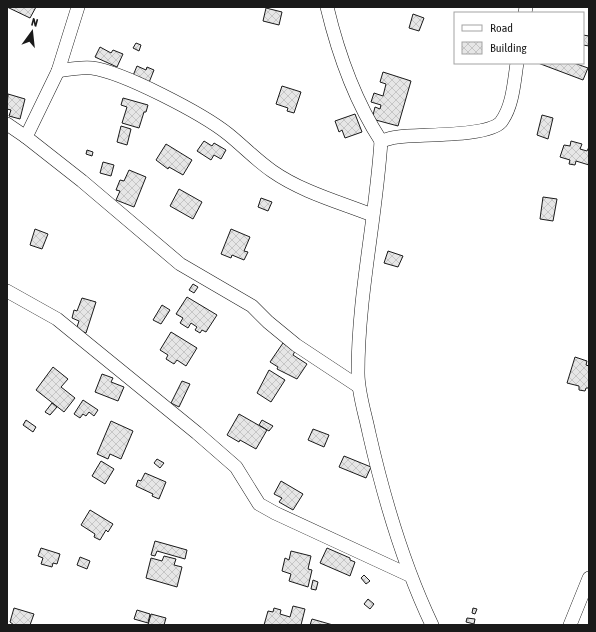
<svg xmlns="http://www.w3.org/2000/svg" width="596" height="632" viewBox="0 0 596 632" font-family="'Asap Condensed',sans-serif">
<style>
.building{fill:url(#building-cross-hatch);stroke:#1a1a1a}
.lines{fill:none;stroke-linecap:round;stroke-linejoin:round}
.minor-casing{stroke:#1a1a1a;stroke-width:14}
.minor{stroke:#fff;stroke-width:13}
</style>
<defs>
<pattern id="building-cross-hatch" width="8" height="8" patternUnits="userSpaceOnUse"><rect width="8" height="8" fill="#e6e6e6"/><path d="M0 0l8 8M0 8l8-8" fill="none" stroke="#c5c5c5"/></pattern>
</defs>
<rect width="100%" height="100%" fill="#fff"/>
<g class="building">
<path d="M7 7H36L30 18Z"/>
<path d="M266 8 282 12 279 25 263 21Z"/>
<path d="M413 14 424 18 419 31 409 28Z"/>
<path d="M583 35 589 36V46L583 45Z"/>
<path d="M136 43 141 45 139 51 133 48Z"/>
<path d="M100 47 111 53 113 50 123 54 117 67 95 57Z"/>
<path d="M538 63H574L588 68 583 80Z"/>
<path d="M137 66 146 70 147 67 154 70 148 85 132 78Z"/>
<path d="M383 72 411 81 398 126 372 119 375 107 380 109 381 105 371 102 374 93 383 96 386 84 380 82Z"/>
<path d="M282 86 301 92 294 113 287 111 288 108 276 104Z"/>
<path d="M8 94 25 99 20 119 9 116 11 110 7 109Z"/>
<path d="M123 98 148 105 146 112H144L139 128 122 123 127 107 121 105Z"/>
<path d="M355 114 362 132 345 138 342 130 339 132 335 121Z"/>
<path d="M542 115 553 118 548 139 537 135Z"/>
<path d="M121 126 131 129 127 145 117 142Z"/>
<path d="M204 141 212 146 214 143 226 150 221 159 214 155 211 160 197 151Z"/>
<path d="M571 141 582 144 580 149 587 151 589 147V165L576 161 575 165 569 164 570 160 560 157 564 145 570 146Z"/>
<path d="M166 144 192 160 183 175 169 167 168 169 156 160Z"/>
<path d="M87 150 93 152 92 156 86 154Z"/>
<path d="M103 162 114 165 111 176 100 173Z"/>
<path d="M129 170 146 177 134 207 116 200 120 191 116 190 120 180 124 181Z"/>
<path d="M179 189 202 202 193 219 170 206Z"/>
<path d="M543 197 557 199 553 221 540 219Z"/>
<path d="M261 198 272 202 268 211 258 207Z"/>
<path d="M35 229 48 234 42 249 30 245Z"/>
<path d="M231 229 250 237 244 251 248 252 244 260 232 255 231 258 221 254Z"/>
<path d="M388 251 403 256 398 267 384 263Z"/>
<path d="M193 284 198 287 194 293 189 290Z"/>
<path d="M187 297 217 315 206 332 202 330 200 333 195 330 197 327 191 323 188 328 180 323 183 318 176 314Z"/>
<path d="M82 298 96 302 86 333 76 330 79 321 72 318 74 310 77 311Z"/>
<path d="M162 305 170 310 161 324 153 320Z"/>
<path d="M171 332 197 348 186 366 177 360 174 364 166 359 168 355 160 350Z"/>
<path d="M283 343 295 351 293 355 307 364 297 379 277 369 278 367 270 362Z"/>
<path d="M575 357 587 361 586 365 589 366V388H586L585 391 579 390V386L567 383Z"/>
<path d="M53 367 68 379 61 387 75 398 64 412 36 390Z"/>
<path d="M269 370 285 380 271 402 257 393Z"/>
<path d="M102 374 113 378 111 382 124 387 118 401 95 392Z"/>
<path d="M182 381 190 384 179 407 171 403Z"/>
<path d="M83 400 98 410 94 416 89 412 86 416 83 414 80 418 74 414Z"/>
<path d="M52 403 57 407 50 415 45 412Z"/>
<path d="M239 414 267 430 256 449 240 440 239 442 227 435Z"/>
<path d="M26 420 36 427 33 432 23 425Z"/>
<path d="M262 420 273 426 269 431 259 425Z"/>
<path d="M111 421 133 431 121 459 110 454 108 459 97 454Z"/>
<path d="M313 429 329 435 324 447 308 440Z"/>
<path d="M344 456 371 467 366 478 339 467Z"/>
<path d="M157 459 164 463 160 468 154 463Z"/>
<path d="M101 461 114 469 105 484 92 476Z"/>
<path d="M145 473 166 482 159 499 152 496 153 494 136 486 138 480 141 481Z"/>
<path d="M281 481 303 494 293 510 279 502 282 498 274 494Z"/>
<path d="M90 510 113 524 108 532 106 530 100 540 94 537 95 534 81 525Z"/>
<path d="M155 541 187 550 185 559 157 551 155 556 151 555Z"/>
<path d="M41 548 60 554 57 564 53 563 52 567 41 564 43 558 38 556Z"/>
<path d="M327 548 350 558V560L355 562 350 576 320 563Z"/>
<path d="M291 551 311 556 308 569 312 570 308 587 289 581 291 574 282 571 285 558 289 560Z"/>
<path d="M164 556 176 559 174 565 182 567 177 587 146 578 151 558 162 561Z"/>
<path d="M80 557 90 561 87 569 77 565Z"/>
<path d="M364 575 370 581 366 584 361 578Z"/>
<path d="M313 580 318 582 316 590 311 589Z"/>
<path d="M368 599 374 604 370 609 364 604Z"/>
<path d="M293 606 305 609 301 625H264L268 611 273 612 274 608 281 610 280 614 290 617Z"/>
<path d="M14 608 34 614 30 625H14L10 622Z"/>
<path d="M473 608 477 609 475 614 472 613Z"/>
<path d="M137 610 150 614 148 623 134 619Z"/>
<path d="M151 614 166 618 164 625H148Z"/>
<path d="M467 618 475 619 474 624 466 622Z"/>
<path d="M312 619 333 625H310Z"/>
</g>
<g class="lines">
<g class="minor-casing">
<g id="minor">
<path d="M327 7C338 53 355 101 381 141"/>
<path d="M525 13 526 7"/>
<path d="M58 71C70 69 80 67 92 68 123 72 203 114 228 134 243 146 256 160 272 171 302 192 339 202 372 215"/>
<path d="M7 124 26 137 82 181 180 264 252 306 268 322 296 345 358 386"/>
<path d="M26 137 58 71 78 7"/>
<path d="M7 291 57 319 197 433 236 467 259 504 275 513 409 575"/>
<path d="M432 625C403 564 384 499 369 433 365 413 358 393 358 373 358 295 376 219 381 141 386 140 392 137 398 137 419 134 488 137 501 122 513 106 514 82 517 63"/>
<path d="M570 625 589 578"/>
</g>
</g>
<use href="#minor" class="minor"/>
</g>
<rect width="596" height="632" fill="none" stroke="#1a1a1a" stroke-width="16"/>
<rect x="454" y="12" width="130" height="52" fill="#ffffff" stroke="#a3a3a3"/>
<rect x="462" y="25" width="20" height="6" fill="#ffffff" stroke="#a3a3a3"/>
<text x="490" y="32" font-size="12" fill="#1a1a1a">Road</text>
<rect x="462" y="42" width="20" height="12" fill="url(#building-cross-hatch)" stroke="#a3a3a3"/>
<text x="490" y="52" font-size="12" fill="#1a1a1a">Building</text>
<g transform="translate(32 32) rotate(15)" stroke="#ffffff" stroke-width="3" paint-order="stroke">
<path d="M0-3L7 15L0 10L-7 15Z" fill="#1a1a1a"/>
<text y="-6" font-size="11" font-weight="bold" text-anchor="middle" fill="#1a1a1a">N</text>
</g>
</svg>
